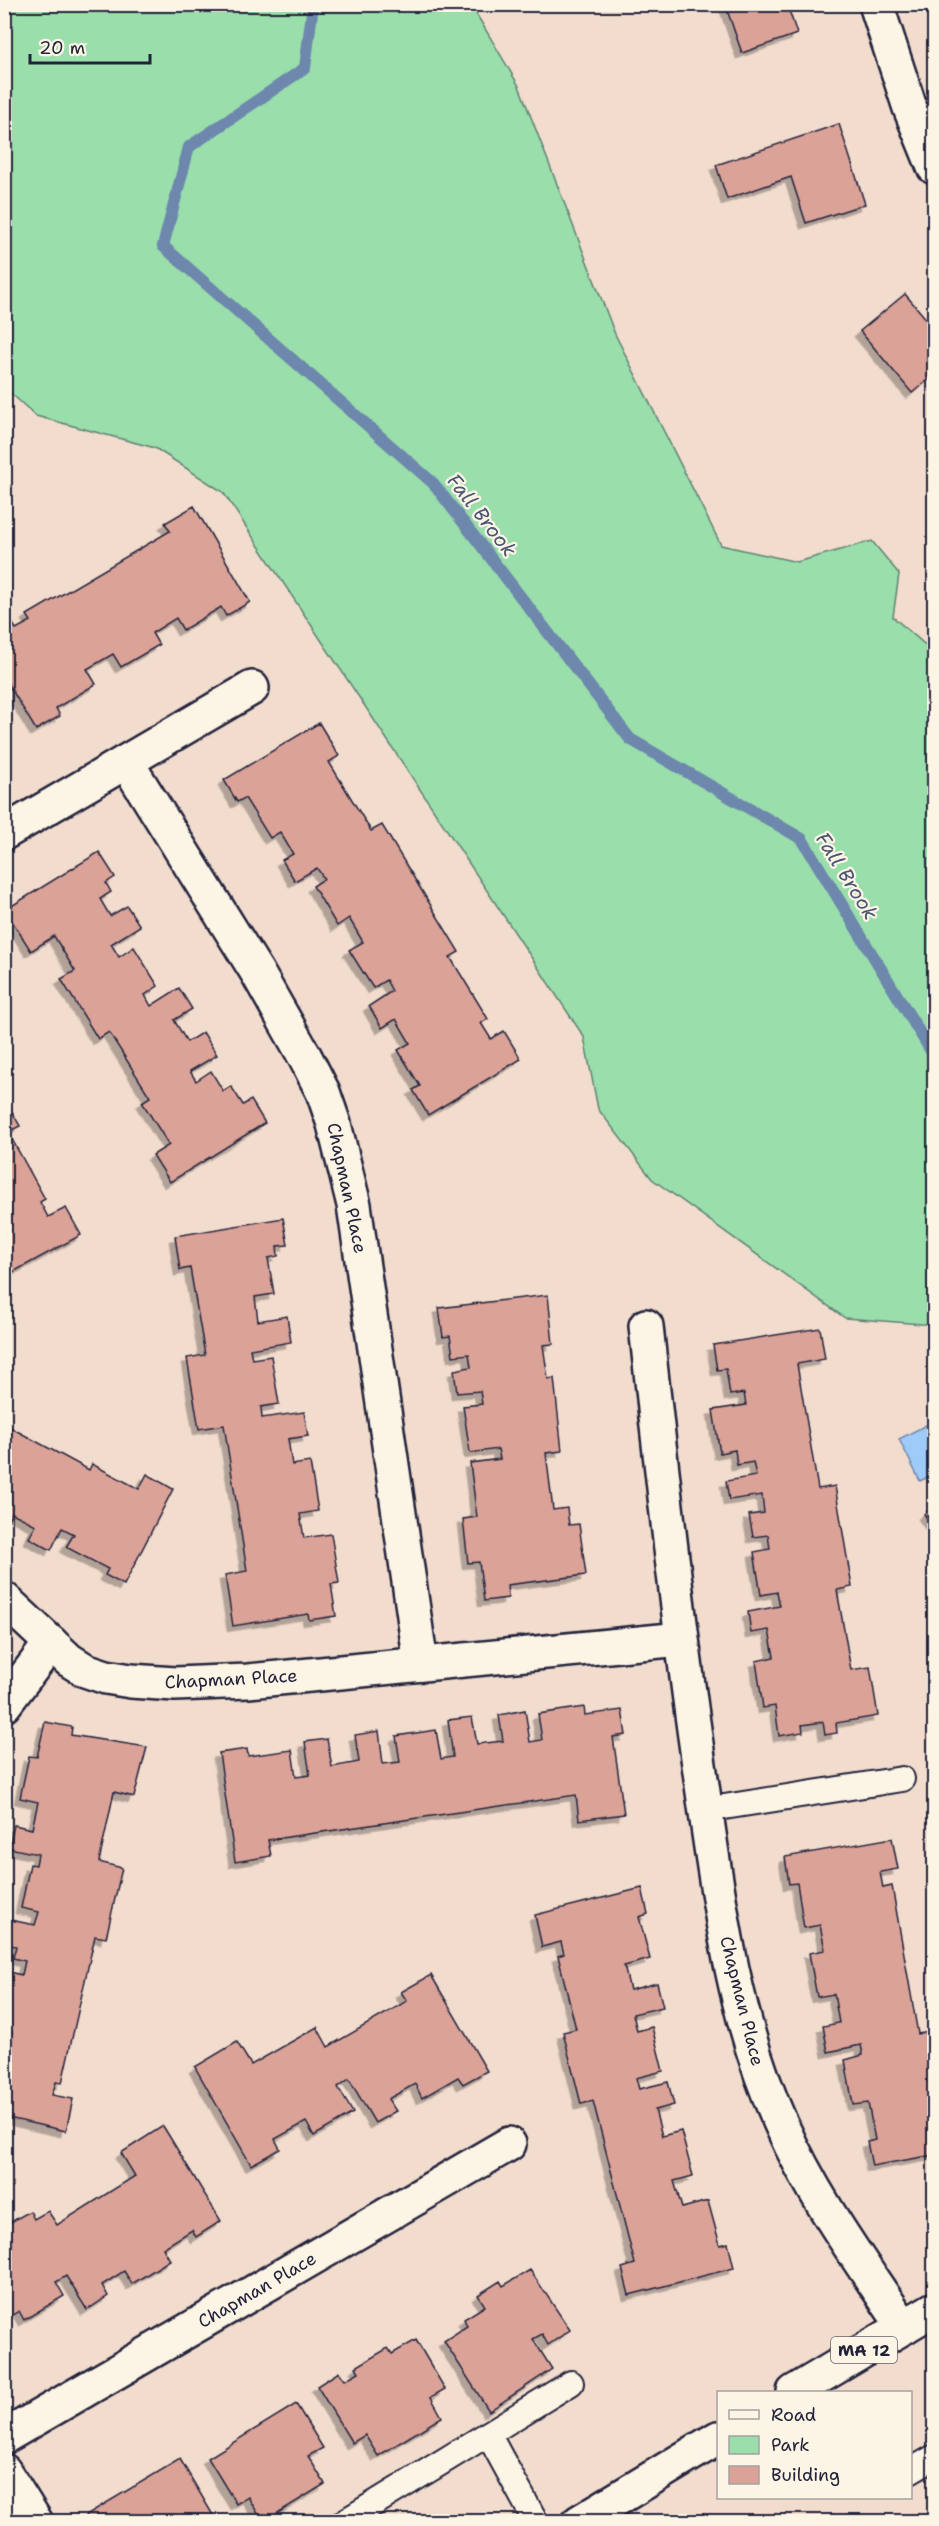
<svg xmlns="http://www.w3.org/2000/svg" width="939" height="2526" viewBox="0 0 939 2526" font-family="'Shantell Sans',sans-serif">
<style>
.green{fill:#99deab;stroke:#5e8073;stroke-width:1.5}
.water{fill:#9fcbf9;stroke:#6d87ad;stroke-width:1.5}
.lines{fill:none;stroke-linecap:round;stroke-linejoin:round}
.stream{stroke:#6d87ad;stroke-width:12}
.building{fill:#dba298;stroke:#22223b;stroke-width:1.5;filter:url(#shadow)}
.service-casing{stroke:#22223b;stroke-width:28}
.minor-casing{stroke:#22223b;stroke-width:38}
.primary-casing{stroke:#22223b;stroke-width:38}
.service{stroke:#fcf5e5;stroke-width:24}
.minor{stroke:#fcf5e5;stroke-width:33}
.primary{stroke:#fcf5e5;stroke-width:33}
.labels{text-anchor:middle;stroke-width:4.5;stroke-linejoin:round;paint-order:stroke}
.shield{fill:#fcf5e5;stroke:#63616e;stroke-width:1.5}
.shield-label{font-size:16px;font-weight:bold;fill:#22223b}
.street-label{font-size:18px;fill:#22223b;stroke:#fcf5e5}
.water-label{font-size:20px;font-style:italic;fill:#485574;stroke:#fcf5e5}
</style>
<defs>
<filter id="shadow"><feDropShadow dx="-5.5" dy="5.5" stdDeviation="0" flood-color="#0004"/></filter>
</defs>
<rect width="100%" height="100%" fill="#f2dcce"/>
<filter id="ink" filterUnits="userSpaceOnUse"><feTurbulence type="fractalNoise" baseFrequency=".0167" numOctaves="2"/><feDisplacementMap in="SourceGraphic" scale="12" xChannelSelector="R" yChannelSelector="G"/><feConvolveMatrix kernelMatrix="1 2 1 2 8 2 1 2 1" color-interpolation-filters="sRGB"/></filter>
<g filter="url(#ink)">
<path class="green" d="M5 4 471 5 519 86 615 334 721 545 797 562 872 541 899 574 893 617 929 648 934 649V1325L845 1318 652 1179 598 1109 584 1037 223 492 155 448 36 416 5 388Z"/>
<path class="water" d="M934 1421V1474L920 1481 899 1439Z"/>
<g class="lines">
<path class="stream" d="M313 4 305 68 189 147 163 246 433 483 630 739 802 839 934 1056"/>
</g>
<g class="building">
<path d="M725 4H787L797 34 742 53Z"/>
<path d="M839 124 865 204 806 223 791 177 727 199 716 165Z"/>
<path d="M905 294 934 328V375L912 393 860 331Z"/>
<path d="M194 506 250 602 226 616 221 607 183 630 176 618 152 633 159 645 121 667 113 654 87 669 96 684 56 708 60 716 36 730 4 677V623L10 619 16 629 31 621 27 615 170 531 165 523Z"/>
<path d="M319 723 339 756 329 762 371 831 382 825 459 952 450 957 488 1019 481 1023 491 1039 504 1031 521 1059 428 1115 413 1090 420 1086 398 1050 410 1043 396 1019 382 1028 369 1006 392 991 386 980 373 988 349 950 363 942 349 918 337 926 313 886 324 879 317 868 295 881 282 860 293 854 280 832 270 838 245 798 237 802 224 780Z"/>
<path d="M99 852 115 877 106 883 111 892 100 899 110 916 127 906 140 926 111 944 119 957 134 947 158 986 145 995 151 1006 179 988 192 1009 174 1020 187 1042 203 1032 217 1055 190 1071 196 1081 211 1071 223 1091 231 1086 243 1105 251 1100 265 1123 170 1182 153 1155 169 1145 142 1102 150 1097 109 1032 98 1039 61 979 75 971 54 936 31 951 5 910Z"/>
<path d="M4 1098 20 1126 8 1132 45 1199 40 1202 48 1217 66 1208 81 1235 4 1277Z"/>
<path d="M283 1218 288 1245 277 1246 278 1256 268 1258 274 1294 255 1297 258 1321 287 1316 291 1342 250 1349 252 1359 271 1356 279 1404 261 1407 262 1418 304 1412 308 1436 288 1439 292 1465 310 1462 318 1511 300 1514 304 1538 331 1534 339 1583 331 1584 336 1616 309 1620 308 1614 233 1626 225 1575 247 1571 224 1425 199 1429 187 1358 205 1355 190 1268 180 1270 175 1236Z"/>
<path d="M548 1295 553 1344 543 1345 548 1379 554 1378 562 1451 546 1453 553 1510 567 1508 569 1525 579 1524 586 1575 507 1585 508 1598 484 1601 479 1562 468 1563 463 1519 477 1517 470 1463 500 1459 498 1449 470 1453 463 1406 482 1404 480 1391 457 1393 454 1370 471 1367 469 1354 453 1356 450 1336 443 1337 439 1308Z"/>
<path d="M820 1328 825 1359 797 1364 818 1489 835 1486 852 1587 837 1590 851 1670 870 1667 878 1716 836 1723 837 1733 825 1735 823 1722 802 1725 803 1732 779 1736 775 1706 763 1708 756 1661 774 1657 769 1630 751 1633 748 1612 780 1606 777 1592 761 1595 754 1552 770 1549 768 1535 753 1537 749 1515 764 1513 762 1495 729 1500 726 1481 756 1476 753 1462 737 1465 735 1450 720 1453 713 1410 746 1405 744 1393 730 1395 726 1369 717 1370 713 1345Z"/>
<path d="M4 1424 89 1470 92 1464 139 1489 147 1474 173 1489 124 1585 105 1575 108 1569 66 1547 74 1534 62 1528 51 1550 29 1538 36 1525 12 1513 4 1526Z"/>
<path d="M934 1506V1528L924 1514Z"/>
<path d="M584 1707 585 1715 622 1710 626 1735 613 1737 624 1814 579 1820 576 1795 268 1840 271 1856 235 1862 219 1753 247 1749 248 1756 292 1750 296 1777 310 1775 305 1742 327 1739 332 1767 359 1762 355 1735 379 1731 383 1764 400 1762 396 1736 436 1730 441 1759 453 1757 448 1720 472 1717 477 1744 503 1741 499 1715 525 1710 530 1742 542 1740 538 1714Z"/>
<path d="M45 1722 72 1727 71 1735 147 1747 134 1797 114 1792 99 1862 122 1868 106 1938 95 1936 62 2083 56 2082 52 2095 73 2099 66 2131 4 2117V2047L9 2048 12 2032 4 2031V1971L22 1975 25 1961 13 1958 16 1946 4 1944V1924L5 1919 35 1925 39 1912 21 1908 30 1864 36 1865 38 1854 9 1848 14 1825 32 1829 38 1802 20 1798 29 1756 37 1757Z"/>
<path d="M892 1838 898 1869 880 1872 883 1888 892 1886 918 2034 929 2032 934 2062V2155L872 2166 867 2142 875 2140 868 2103 853 2105 845 2060 863 2055 861 2045 828 2052 823 2026 839 2023 834 1994 817 1997 809 1953 825 1950 820 1925 804 1928 797 1883 789 1884 785 1857Z"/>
<path d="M642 1888 648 1914 639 1917 650 1959 624 1966 630 1990 657 1983 663 2007 633 2014 637 2031 652 2027 663 2071 636 2078 639 2089 668 2082 674 2105 655 2110 662 2136 681 2131 693 2176 674 2181 682 2208 708 2201 720 2245 728 2243 734 2268 629 2295 622 2268 635 2264 593 2101 581 2104 563 2032 576 2029 558 1956 564 1954 561 1942 542 1947 535 1915Z"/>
<path d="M431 1975 487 2071 463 2084 458 2077 422 2098 415 2084 388 2099 396 2111 375 2123 349 2079 338 2087 353 2113 314 2136 306 2122 275 2139 280 2149 251 2165 195 2067 237 2042 251 2065 317 2027 328 2047 407 2001 401 1992Z"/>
<path d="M163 2126 221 2221 196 2237 192 2230 163 2248 170 2260 132 2284 124 2271 102 2285 108 2296 87 2310 66 2276 56 2282 64 2296 24 2320 19 2311 4 2320V2226L30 2211 34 2219 48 2211 57 2225 135 2176 121 2153Z"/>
<path d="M530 2270 570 2330 548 2345 542 2334 533 2339 552 2369 489 2411 444 2341 467 2326 464 2319 485 2306 478 2295 500 2281 503 2286Z"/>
<path d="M416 2340 445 2389 431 2397 442 2417 378 2456 365 2435 352 2443 317 2386 339 2372 345 2380 359 2372 356 2367 388 2348 392 2354Z"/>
<path d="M296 2404 323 2448 308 2456 325 2484 263 2522 248 2497 236 2504 208 2458Z"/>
<path d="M180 2459 217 2522H90L86 2515Z"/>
</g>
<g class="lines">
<g class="service-casing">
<g id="service">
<path d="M705 1810 902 1779"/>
<path d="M488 2434 536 2522"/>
<path d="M910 2471 934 2457"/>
<path d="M344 2522 571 2383"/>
</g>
</g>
<g class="minor-casing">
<g id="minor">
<path d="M876 4 910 108 934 167"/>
<path d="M127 763 257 972 304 1055 323 1092 334 1124 354 1205 421 1664"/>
<path d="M4 833 252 688"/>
<path d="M646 1326C663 1482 680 1637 703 1792 719 1904 734 2020 781 2124 813 2197 860 2261 904 2327"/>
<path d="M4 1599 69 1660 85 1670 106 1677 131 1681 175 1684 248 1681 681 1639"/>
<path d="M4 1705 51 1643"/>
<path d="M4 2437 509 2144"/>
<path d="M4 2471 36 2522"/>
</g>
</g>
<g class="primary-casing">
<g id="primary">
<path d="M794 2392 934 2309"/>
<path d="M579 2522 718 2438"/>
</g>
</g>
<use href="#service" class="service"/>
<use href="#minor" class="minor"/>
<use href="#primary" class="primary"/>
</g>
</g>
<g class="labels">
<rect class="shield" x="831" y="2337" width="66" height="26" rx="4.5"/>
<g class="shield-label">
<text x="864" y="2356">MA 12</text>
</g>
<g class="street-label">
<text transform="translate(347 1188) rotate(78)" y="6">Chapman Place</text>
<text transform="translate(231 1679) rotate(-3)" y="6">Chapman Place</text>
<text transform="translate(742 2001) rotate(76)" y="6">Chapman Place</text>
<text transform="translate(257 2290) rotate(-30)" y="6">Chapman Place</text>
</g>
<g class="water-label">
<text transform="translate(482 515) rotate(52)" y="7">Fall Brook</text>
<text transform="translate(847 876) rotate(58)" y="7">Fall Brook</text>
</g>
</g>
<rect width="939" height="2526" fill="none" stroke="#fcf5e5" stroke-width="24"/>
<rect x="12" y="12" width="915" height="2502" fill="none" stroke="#22223b" stroke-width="2" filter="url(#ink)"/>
<rect x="717" y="2391" width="195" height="108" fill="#fcf5e5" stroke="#a5a1a1" stroke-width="1.5"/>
<rect x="729" y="2410" width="30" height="9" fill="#fcf5e5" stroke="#a5a1a1" stroke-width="1.5"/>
<text x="771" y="2421" font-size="18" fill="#22223b">Road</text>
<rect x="729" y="2436" width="30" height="18" fill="#99deab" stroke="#a5a1a1" stroke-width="1.5"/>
<text x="771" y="2451" font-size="18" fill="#22223b">Park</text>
<rect x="729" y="2466" width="30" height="18" fill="#dba298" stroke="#a5a1a1" stroke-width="1.5"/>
<text x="771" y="2481" font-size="18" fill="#22223b">Building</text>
<path d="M30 54v9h120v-9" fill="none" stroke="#22223b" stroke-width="3"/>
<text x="39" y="54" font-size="18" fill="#22223b" stroke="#fcf5e5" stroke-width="4.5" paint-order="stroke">20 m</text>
</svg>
